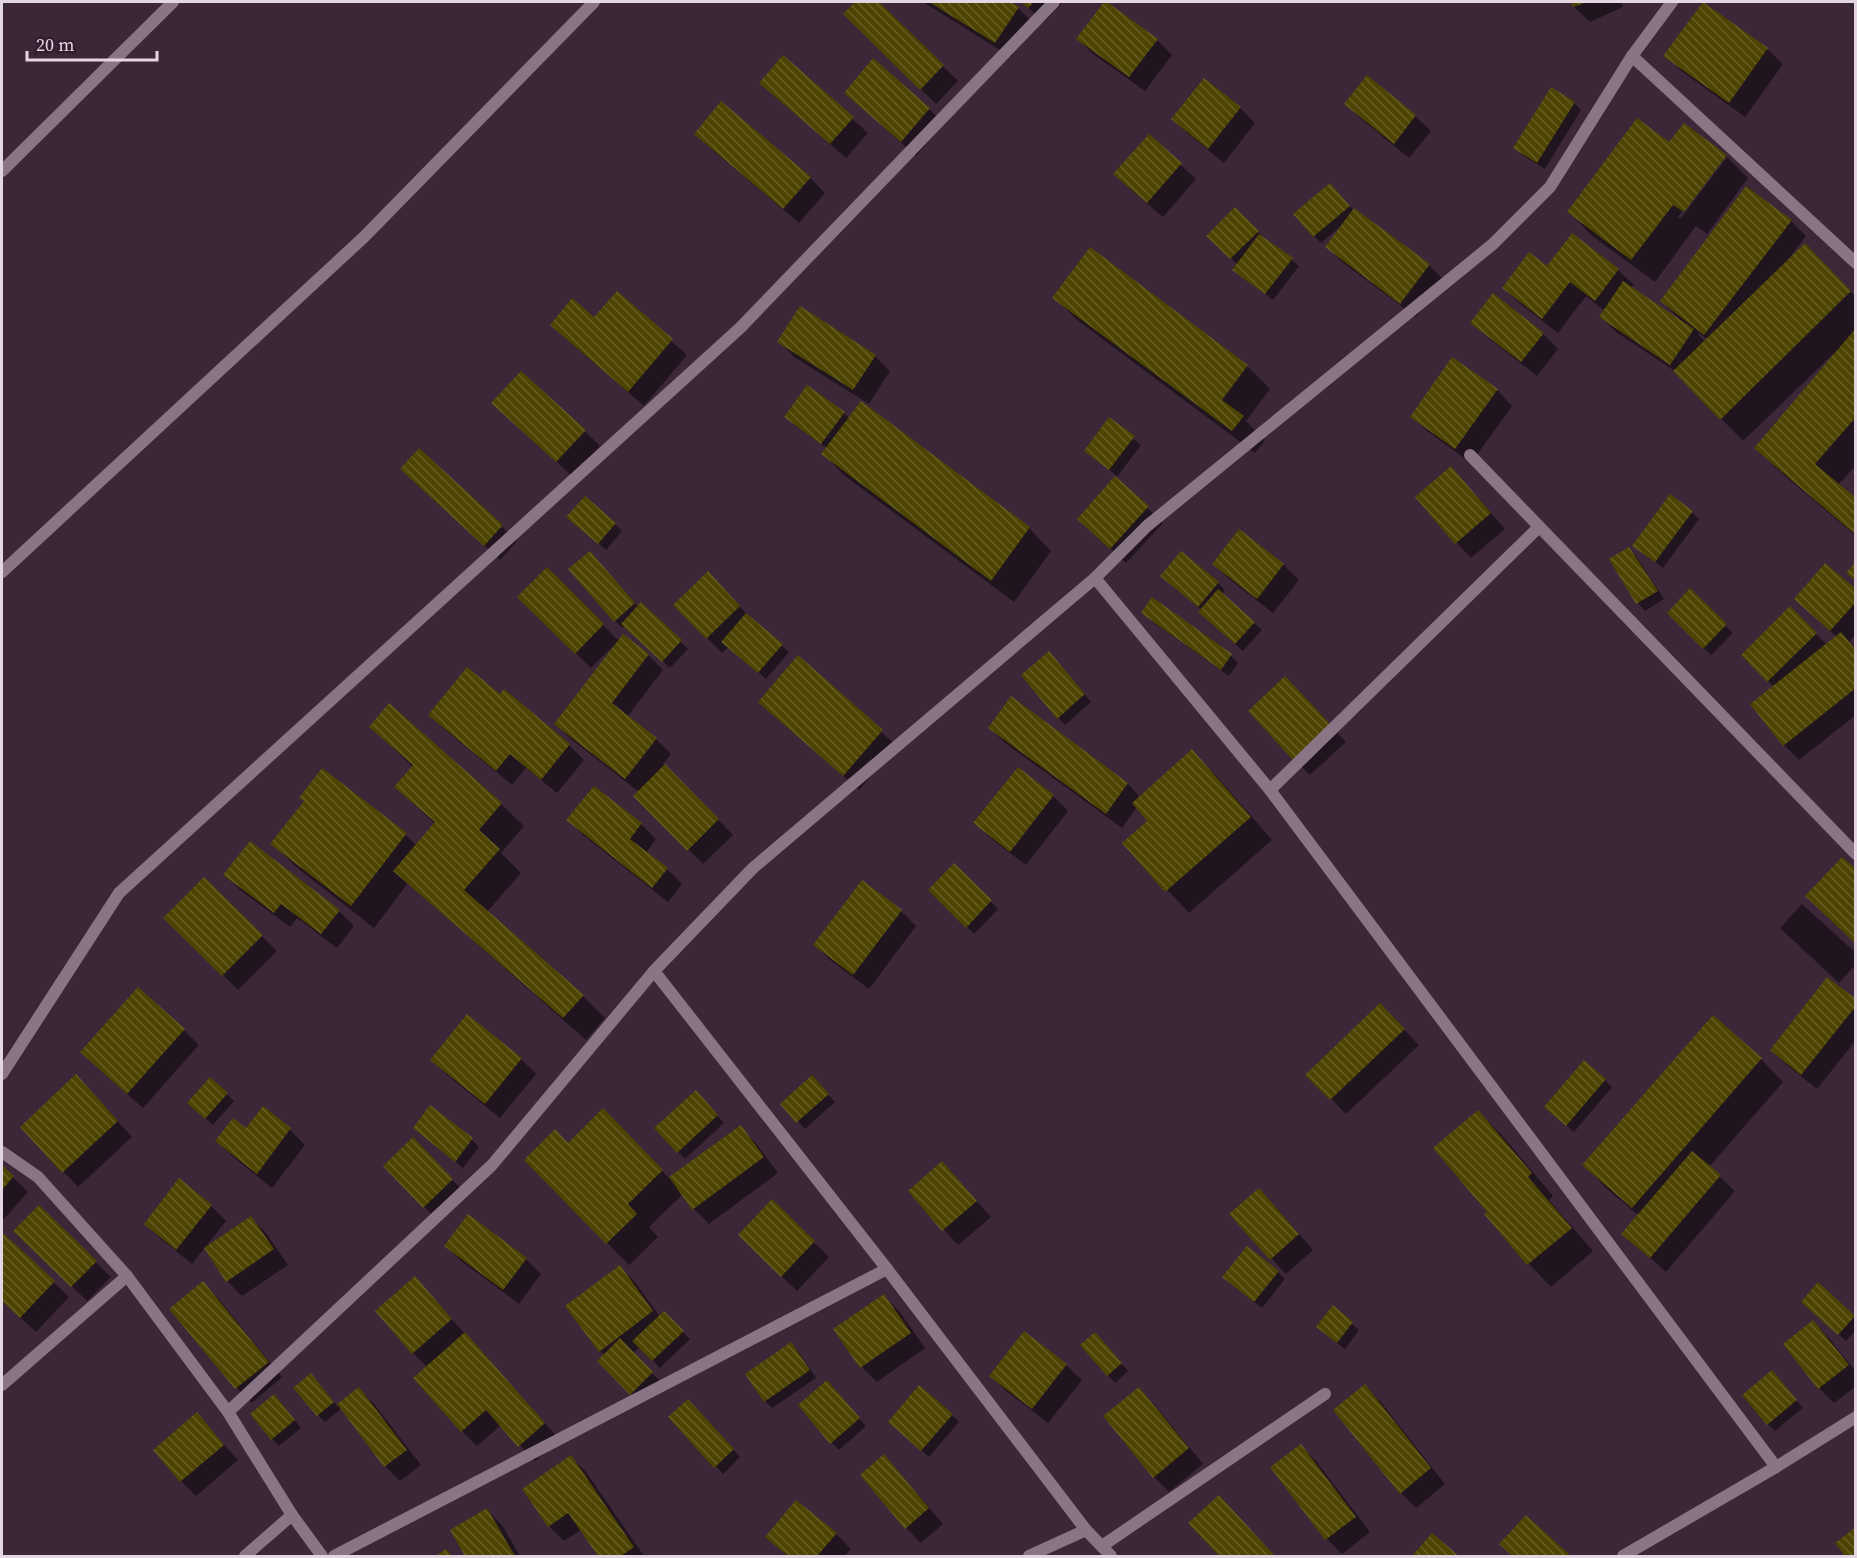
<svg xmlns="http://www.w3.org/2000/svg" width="1857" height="1558" viewBox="0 0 1857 1558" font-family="'Source Serif 4',serif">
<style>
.shadow{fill:#0007;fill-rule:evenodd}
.building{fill:url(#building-back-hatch)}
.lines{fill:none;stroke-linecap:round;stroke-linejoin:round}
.street{stroke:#8a7587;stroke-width:12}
</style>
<defs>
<pattern id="building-back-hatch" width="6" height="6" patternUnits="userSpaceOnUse" patternTransform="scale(1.5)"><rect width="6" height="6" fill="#4c4400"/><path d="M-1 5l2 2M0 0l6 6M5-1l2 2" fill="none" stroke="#665e25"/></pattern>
</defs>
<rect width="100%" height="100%" fill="#3c2739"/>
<g class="shadow">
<path d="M857 2H877L958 81 936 104 845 14Z"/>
<path d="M923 2H1008L1018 8 1033 23 1011 57Z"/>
<path d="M1022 2H1063L1044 22Z"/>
<path d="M1572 2H1621L1623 7 1590 22 1574 7Z"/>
<path d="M1704 3 1767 49 1783 64 1745 117 1680 70 1665 55Z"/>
<path d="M1078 39 1157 40 1172 55 1145 91 1093 54Z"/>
<path d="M783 57 868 133 846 158 761 83Z"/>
<path d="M1368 77 1415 116 1431 131 1409 158 1361 119 1346 104Z"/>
<path d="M846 93 929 109 944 124 916 156Z"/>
<path d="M1574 103 1581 110 1545 169 1522 155 1515 147Z"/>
<path d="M1240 108 1255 123 1224 163 1188 134 1173 119Z"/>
<path d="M696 134 810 178 825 193 799 223 711 149Z"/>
<path d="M1149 136 1196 179 1163 217 1130 189Z"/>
<path d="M1670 144 1726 156 1748 178 1707 234 1696 226 1655 282 1591 235 1569 212ZM1723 157H1727L1680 219 1678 217Z"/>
<path d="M1337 192 1354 211 1429 265 1444 280 1416 317 1342 262 1327 247 1341 226 1321 243 1314 236Z"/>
<path d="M1235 209 1265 239 1299 266 1273 300 1234 270 1238 265 1209 236Z"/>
<path d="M1791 221 1806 236 1790 257 1827 267 1856 297V465L1838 485 1856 500V536L1778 470 1756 448 1835 354 1834 353 1743 441 1676 372 1616 332 1601 317 1605 311 1586 296 1558 333 1519 303 1504 288 1547 268 1572 235 1618 270 1634 285 1631 288 1678 320 1679 319 1662 301ZM1699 333 1708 340 1705 342 1698 334Z"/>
<path d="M1090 249 1247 366 1270 389 1246 421 1265 440 1255 453 1077 320 1054 297Z"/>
<path d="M617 293 687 355 644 406 567 340 552 325 594 319Z"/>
<path d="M1472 322 1543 334 1558 349 1537 376 1487 337Z"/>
<path d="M779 341 875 356 890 371 869 404 794 357Z"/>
<path d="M1497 390 1512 406 1471 463 1427 431 1412 416Z"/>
<path d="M844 413 849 418 1029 528 1051 551 1014 602 845 476 823 454 827 448 793 424Z"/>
<path d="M508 418 585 431 600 446 572 476Z"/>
<path d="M1110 419 1141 445 1116 478 1163 523 1126 563 1079 519 1117 476 1086 451Z"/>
<path d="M419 450 517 541 500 560 417 484Z"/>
<path d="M1466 484 1505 529 1471 558 1456 542Z"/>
<path d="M1692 512 1699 519 1663 568 1634 545Z"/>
<path d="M576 524H615L622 531 606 550Z"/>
<path d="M1239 531 1284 565 1299 580 1273 613 1229 579 1214 564Z"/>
<path d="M1629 548 1636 556 1664 599 1645 611 1638 603 1611 560Z"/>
<path d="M597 560 638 607 641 604 688 649 670 668 625 626 622 628 615 621Z"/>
<path d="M547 569 619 641 648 655 663 670 627 717 656 739 671 754 663 764 733 835 703 864 635 796 639 792 571 739 556 724 614 647 613 646 591 668 519 597Z"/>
<path d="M1170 583H1218L1225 590 1222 594 1262 630 1243 651 1207 619 1202 610Z"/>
<path d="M723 588 752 620 789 652 766 679 728 647 722 653 707 638Z"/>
<path d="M1690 590 1733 633 1711 655 1669 613Z"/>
<path d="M1856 591V634L1849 642 1856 648V715L1799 760 1784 745 1752 704 1774 687 1743 655 1790 608 1827 645 1837 637 1796 599Z"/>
<path d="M1143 613 1231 656 1238 663 1229 676 1150 620Z"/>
<path d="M798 658 897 746 859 790 760 702Z"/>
<path d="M1056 660 1091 702 1065 725 1058 717Z"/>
<path d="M1300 693 1346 742 1310 775 1295 760Z"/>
<path d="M1012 698 1128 784 1140 797 1192 751 1214 773 1272 840 1189 913 1124 843 1149 821 1137 807 1122 828 1005 743 990 728Z"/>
<path d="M389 705 501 804 524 826 501 853 521 873 487 912 583 996 605 1018 586 1040 408 883 374 928 295 866 272 843 406 835 417 846 435 824 396 787 413 767 371 727Z"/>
<path d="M430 715 569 745 584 760 557 793 526 768 512 785 445 730Z"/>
<path d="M1018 769 1053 796 1068 811 1026 865 990 838 975 823Z"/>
<path d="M568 820 641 824 656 839 646 853 667 869 682 884 668 902 583 835Z"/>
<path d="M954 865 998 909 974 934 930 890Z"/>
<path d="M225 875 339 911 354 926 337 948 297 918 290 927 240 890Z"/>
<path d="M204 879 277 951 238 990 165 918Z"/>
<path d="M863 882 901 911 916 926 869 989 830 960 815 945Z"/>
<path d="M1802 904 1856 953V964L1839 983 1780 928Z"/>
<path d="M1856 1001V1040L1817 1089 1787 1065 1772 1050Z"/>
<path d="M1713 1017 1761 1059 1783 1082 1709 1167 1735 1191 1666 1272 1623 1234 1639 1216 1606 1188 1584 1165Z"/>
<path d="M1395 1020 1419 1045 1346 1114 1308 1075Z"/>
<path d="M184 1030 199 1045 143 1108 97 1067Z"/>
<path d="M432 1059H521L536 1074 500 1118 447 1075Z"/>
<path d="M210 1079 234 1101 213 1125 196 1110Z"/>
<path d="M1605 1080 1612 1087 1574 1132 1553 1114Z"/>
<path d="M819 1084 835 1102 805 1129 782 1104Z"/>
<path d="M91 1092 132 1137 78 1187 22 1127Z"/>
<path d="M703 1100 724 1123 685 1159 678 1152Z"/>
<path d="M264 1108 290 1130 305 1145 272 1188 232 1156 217 1141 247 1130Z"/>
<path d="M603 1111 670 1179 740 1127 755 1142 778 1173 709 1224 694 1209 683 1194 649 1227 658 1237 629 1265 526 1160 569 1145Z"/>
<path d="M1478 1112 1501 1134 1553 1196 1549 1200 1593 1251 1551 1287 1529 1264 1486 1215 1489 1213Z"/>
<path d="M415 1128 472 1140 479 1147 463 1168Z"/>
<path d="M413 1139 467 1195 439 1222 385 1166Z"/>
<path d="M942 1163 991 1217 958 1245 910 1192Z"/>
<path d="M2 1167 28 1192 2 1221Z"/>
<path d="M772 1202 829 1257 797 1291 755 1250Z"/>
<path d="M1274 1205 1313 1250 1286 1274 1231 1214Z"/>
<path d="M211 1206 226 1221 192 1264 161 1239 146 1224Z"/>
<path d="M40 1207 111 1277 87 1301 15 1231Z"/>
<path d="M251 1218 266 1233 288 1265 242 1296 227 1281Z"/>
<path d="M2 1234 69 1297 36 1332 2 1300Z"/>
<path d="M446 1246 526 1259 541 1274 519 1304 461 1261Z"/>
<path d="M620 1267 635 1282 660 1317 664 1313 690 1339 660 1368 640 1347 633 1353 659 1380 638 1401 600 1361 605 1355 600 1351Z"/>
<path d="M1278 1272 1285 1279 1262 1308 1231 1284Z"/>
<path d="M415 1278 559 1439 535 1461 501 1425 477 1446 462 1431 427 1367 413 1353Z"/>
<path d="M203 1283 218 1298 282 1377 252 1403 237 1388Z"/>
<path d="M1818 1285 1856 1319V1330L1846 1341 1810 1309Z"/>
<path d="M884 1296 899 1311 925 1348 877 1382 862 1367Z"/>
<path d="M1333 1307 1359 1330 1345 1349 1325 1334Z"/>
<path d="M1813 1322 1828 1337 1856 1372V1386L1834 1403 1819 1388Z"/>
<path d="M1024 1333 1066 1365 1082 1380 1048 1423 1006 1391 991 1376Z"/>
<path d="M1102 1341 1128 1371 1115 1383 1108 1375Z"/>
<path d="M791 1344 798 1351 816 1378 772 1408 765 1401Z"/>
<path d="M1779 1379 1803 1408 1775 1431 1768 1424Z"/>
<path d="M318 1383 337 1406 359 1389 374 1404 421 1465 400 1481 385 1466 342 1408 325 1422 318 1415Z"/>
<path d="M1365 1386 1380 1401 1445 1484 1416 1508 1401 1493Z"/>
<path d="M1139 1389 1154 1404 1203 1464 1169 1492 1154 1477Z"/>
<path d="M834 1390 866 1426 839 1450 832 1443Z"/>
<path d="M281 1404 301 1428 279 1446 272 1439Z"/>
<path d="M696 1408 740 1457 723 1474 670 1417Z"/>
<path d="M197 1415 238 1460 196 1496 181 1481Z"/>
<path d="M952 1415 959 1422 929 1457 897 1429Z"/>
<path d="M1301 1446 1316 1461 1370 1532 1342 1554 1327 1539 1272 1468Z"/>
<path d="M571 1457 586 1472 644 1556H600L581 1530 564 1541 549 1526 524 1489Z"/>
<path d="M884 1457 899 1472 943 1524 921 1543 906 1528 862 1475Z"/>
<path d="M487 1510 502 1525 520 1556H467L452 1530Z"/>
<path d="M1234 1512 1274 1556H1221L1190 1523Z"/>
<path d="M1526 1517 1569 1556H1514L1501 1544Z"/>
<path d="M836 1534 851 1549 845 1556H787L767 1537Z"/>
<path d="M1432 1535 1457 1556H1414Z"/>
</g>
<g class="building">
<path d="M855 2H879L944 65 920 90 843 14Z"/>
<path d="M929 2H1011L1019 7 995 43Z"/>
<path d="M1021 2H1034L1028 8Z"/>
<path d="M1104 2H1107L1158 39 1129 77 1076 39Z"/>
<path d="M1571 2H1587L1573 7Z"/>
<path d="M1703 2 1768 48 1729 103 1663 56Z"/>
<path d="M783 55 854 117 830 144 759 83Z"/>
<path d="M873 58 930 108 901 142 844 93Z"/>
<path d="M1367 75 1416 115 1394 144 1344 104Z"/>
<path d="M1204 78 1241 107 1208 149 1171 119Z"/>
<path d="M1551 87 1575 102 1537 163 1513 148Z"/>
<path d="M721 101 811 177 783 209 694 134Z"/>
<path d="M1637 118 1669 142 1684 123 1727 155 1684 212 1673 205 1631 260 1567 212Z"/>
<path d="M1149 134 1182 163 1147 203 1113 174Z"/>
<path d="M1330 183 1350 206 1313 237 1293 214Z"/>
<path d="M1746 186 1792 220 1704 335 1660 301Z"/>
<path d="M1235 207 1259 231 1230 259 1206 236Z"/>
<path d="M1354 208 1430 264 1400 304 1325 247Z"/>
<path d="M1572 233 1619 269 1595 301 1570 282 1542 319 1502 288 1529 252 1547 266Z"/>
<path d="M1259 234 1293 258 1265 294 1232 270Z"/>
<path d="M1805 243 1851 291 1720 420 1673 371Z"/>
<path d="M1090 247 1248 365 1222 400 1244 416 1232 431 1052 298Z"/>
<path d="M1623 281 1694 329 1670 365 1599 317Z"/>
<path d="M617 291 673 339 628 392 550 325 572 298 594 317Z"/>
<path d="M1493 293 1544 333 1521 362 1470 323Z"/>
<path d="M800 306 876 355 853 390 777 342Z"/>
<path d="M1856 328V417L1815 464 1856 498V535L1754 448Z"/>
<path d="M1452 357 1498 389 1455 449 1410 417Z"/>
<path d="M521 371 586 430 556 462 491 403Z"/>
<path d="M807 385 845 412 821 444 784 417Z"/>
<path d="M861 401 1030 527 991 581 821 454Z"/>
<path d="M1109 417 1135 436 1109 470 1084 451Z"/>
<path d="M419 448 503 525 484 546 400 469Z"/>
<path d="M1451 466 1491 513 1455 544 1415 497Z"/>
<path d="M1115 476 1149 506 1110 549 1077 519Z"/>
<path d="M1670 494 1693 511 1655 562 1632 546Z"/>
<path d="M585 496 616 523 598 544 566 517Z"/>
<path d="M1239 529 1284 564 1257 599 1212 564Z"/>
<path d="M1629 547 1658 591 1636 604 1609 559Z"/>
<path d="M590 551 635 603 614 622 568 569Z"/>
<path d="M1181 551 1219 582 1198 607 1160 576Z"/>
<path d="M1856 562V581L1846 573Z"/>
<path d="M1825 563 1856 589V602L1830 631 1794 599Z"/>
<path d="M547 567 604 624 575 654 517 597Z"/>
<path d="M708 571 740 606 706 639 673 605Z"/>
<path d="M1690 588 1727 624 1703 649 1667 613Z"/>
<path d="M1218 589 1255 622 1235 644 1198 612Z"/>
<path d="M1152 597 1232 654 1221 670 1141 613Z"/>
<path d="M641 602 682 640 662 662 621 624Z"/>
<path d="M1790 606 1817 633 1767 682 1741 655Z"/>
<path d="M746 613 783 644 758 673 721 642Z"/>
<path d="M1841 632 1856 650V688L1783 746 1750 704Z"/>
<path d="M623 634 649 654 612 703 657 738 625 779 554 724Z"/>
<path d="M1049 651 1085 694 1057 719 1021 675Z"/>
<path d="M798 655 883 730 843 776 758 702Z"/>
<path d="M467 667 500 694 504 689 570 744 541 780 510 754 496 771 428 715Z"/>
<path d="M1285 676 1332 726 1294 761 1248 711Z"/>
<path d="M1011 696 1128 783 1106 814 988 728Z"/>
<path d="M389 703 502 803 479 830 500 849 464 890 584 995 563 1018 393 871 435 822 394 787 413 765 369 727Z"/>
<path d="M1192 749 1251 817 1165 892 1122 843 1147 821 1132 803Z"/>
<path d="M665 764 719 819 687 851 633 796Z"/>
<path d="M1018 767 1054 795 1010 852 973 823Z"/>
<path d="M322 768 407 833 351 906 270 844 304 801 299 798Z"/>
<path d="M594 786 642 823 630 839 668 868 652 888 566 820Z"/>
<path d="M250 841 340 910 321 934 281 904 274 913 223 875Z"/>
<path d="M1842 857 1856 869V944L1805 896Z"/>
<path d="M954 863 992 900 966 928 928 890Z"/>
<path d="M204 877 263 935 222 976 163 918Z"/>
<path d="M862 880 902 910 853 975 813 945Z"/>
<path d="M1827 977 1856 999V1006L1801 1075 1770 1050Z"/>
<path d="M138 987 185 1029 127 1094 80 1052Z"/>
<path d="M1380 1003 1405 1029 1330 1100 1305 1075Z"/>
<path d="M467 1014 522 1058 485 1104 430 1060Z"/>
<path d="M1713 1015 1762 1058 1632 1208 1582 1165Z"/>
<path d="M1584 1060 1606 1079 1566 1126 1544 1107Z"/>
<path d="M76 1074 118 1121 62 1173 20 1127Z"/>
<path d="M812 1075 829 1094 796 1123 780 1104Z"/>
<path d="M210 1077 228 1093 205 1119 187 1103Z"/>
<path d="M696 1090 718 1115 677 1153 654 1128Z"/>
<path d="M430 1105 473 1138 455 1162 413 1128Z"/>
<path d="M263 1106 291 1128 257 1174 215 1141 233 1118 246 1128Z"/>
<path d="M603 1108 663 1170 628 1204 637 1214 606 1244 524 1160 555 1129 568 1143Z"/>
<path d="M1478 1110 1532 1173 1528 1177 1572 1228 1527 1265 1484 1214 1487 1212 1433 1148Z"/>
<path d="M741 1125 764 1157 692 1210 669 1177Z"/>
<path d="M413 1137 453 1179 423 1208 383 1166Z"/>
<path d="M1692 1151 1721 1175 1650 1258 1621 1234Z"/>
<path d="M942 1161 977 1201 942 1231 908 1191Z"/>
<path d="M2 1165 14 1176 2 1190Z"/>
<path d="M179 1178 212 1205 176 1250 144 1224Z"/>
<path d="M1259 1188 1299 1234 1270 1260 1229 1214Z"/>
<path d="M772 1199 815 1241 781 1277 738 1235Z"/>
<path d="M39 1205 97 1261 71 1287 13 1231Z"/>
<path d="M468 1214 527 1258 503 1290 444 1246Z"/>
<path d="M251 1216 274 1249 226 1282 204 1248Z"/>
<path d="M2 1232 55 1281 20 1318 2 1301Z"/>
<path d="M1247 1246 1279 1271 1254 1302 1222 1277Z"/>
<path d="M620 1265 653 1311 599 1352 565 1306Z"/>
<path d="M415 1276 452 1319 412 1354 375 1311Z"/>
<path d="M203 1281 269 1362 235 1389 169 1309Z"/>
<path d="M1818 1282 1855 1316 1838 1335 1801 1302Z"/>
<path d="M884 1294 911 1333 860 1368 833 1329Z"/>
<path d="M1333 1305 1353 1322 1337 1343 1316 1327Z"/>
<path d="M664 1311 684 1331 652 1361 632 1341Z"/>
<path d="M1813 1320 1849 1365 1818 1389 1783 1344Z"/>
<path d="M1024 1331 1067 1364 1032 1409 989 1376Z"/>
<path d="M465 1332 545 1423 518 1447 486 1410 461 1432 413 1378Z"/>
<path d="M1095 1332 1122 1363 1107 1376 1080 1345Z"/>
<path d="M620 1338 653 1372 630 1395 597 1361Z"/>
<path d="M791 1342 810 1370 764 1402 745 1374Z"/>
<path d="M1772 1370 1797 1400 1767 1425 1742 1395Z"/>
<path d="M311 1373 334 1402 317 1416 293 1388Z"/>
<path d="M827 1380 860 1418 830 1444 798 1405Z"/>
<path d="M1365 1384 1431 1468 1400 1494 1333 1410Z"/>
<path d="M919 1385 953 1414 921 1451 888 1422Z"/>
<path d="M359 1387 407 1450 384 1467 337 1404Z"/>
<path d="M1139 1387 1189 1448 1153 1478 1103 1416Z"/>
<path d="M274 1394 295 1420 271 1440 250 1414Z"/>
<path d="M688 1399 734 1449 714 1468 668 1417Z"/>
<path d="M197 1412 224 1445 180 1482 153 1450Z"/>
<path d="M1301 1444 1356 1517 1325 1540 1270 1467Z"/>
<path d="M884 1454 929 1508 905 1529 860 1475Z"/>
<path d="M571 1455 634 1547 621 1556H598L568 1513 548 1527 522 1489Z"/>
<path d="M1219 1495 1275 1556H1219L1188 1523Z"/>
<path d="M796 1500 837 1533 817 1556H788L765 1537Z"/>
<path d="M487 1508 515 1556H465L450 1530Z"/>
<path d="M1526 1515 1571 1556H1512L1499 1544Z"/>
<path d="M1856 1527V1556H1845L1835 1543Z"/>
<path d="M1432 1533 1459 1556H1412Z"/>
<path d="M446 1549 452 1556H436Z"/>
</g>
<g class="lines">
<g class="street">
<path d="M1632 56 1856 263"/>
<path d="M2 171 173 2"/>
<path d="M1470 455 1856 854"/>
<path d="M2 572 364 237 594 2"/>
<path d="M1095 578 1270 790 1776 1467"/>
<path d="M1270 790 1539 527"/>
<path d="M2 1074 119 893 740 328 1054 2"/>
<path d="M2 1152 38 1177 127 1276 228 1412 292 1515"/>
<path d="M2 1385 127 1276"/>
<path d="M228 1412 492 1165 654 971"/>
<path d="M1102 1546 1325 1394"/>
<path d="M245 1556 292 1515 322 1556"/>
<path d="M334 1556 887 1269"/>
<path d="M1029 1556 1086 1530"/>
<path d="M1111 1556 1086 1530 887 1269 654 971 753 868 1095 578 1147 526 1493 244 1550 187 1632 56 1672 2"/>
<path d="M1623 1556 1776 1467 1856 1417"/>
</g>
</g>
<rect width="1857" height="1558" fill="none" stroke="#e4d6e2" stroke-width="6"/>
<path d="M27 51v9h130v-9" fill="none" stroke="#e4d6e2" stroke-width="3"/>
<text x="36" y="51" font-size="18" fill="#e4d6e2" stroke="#311d2f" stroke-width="4.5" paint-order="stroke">20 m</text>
</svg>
